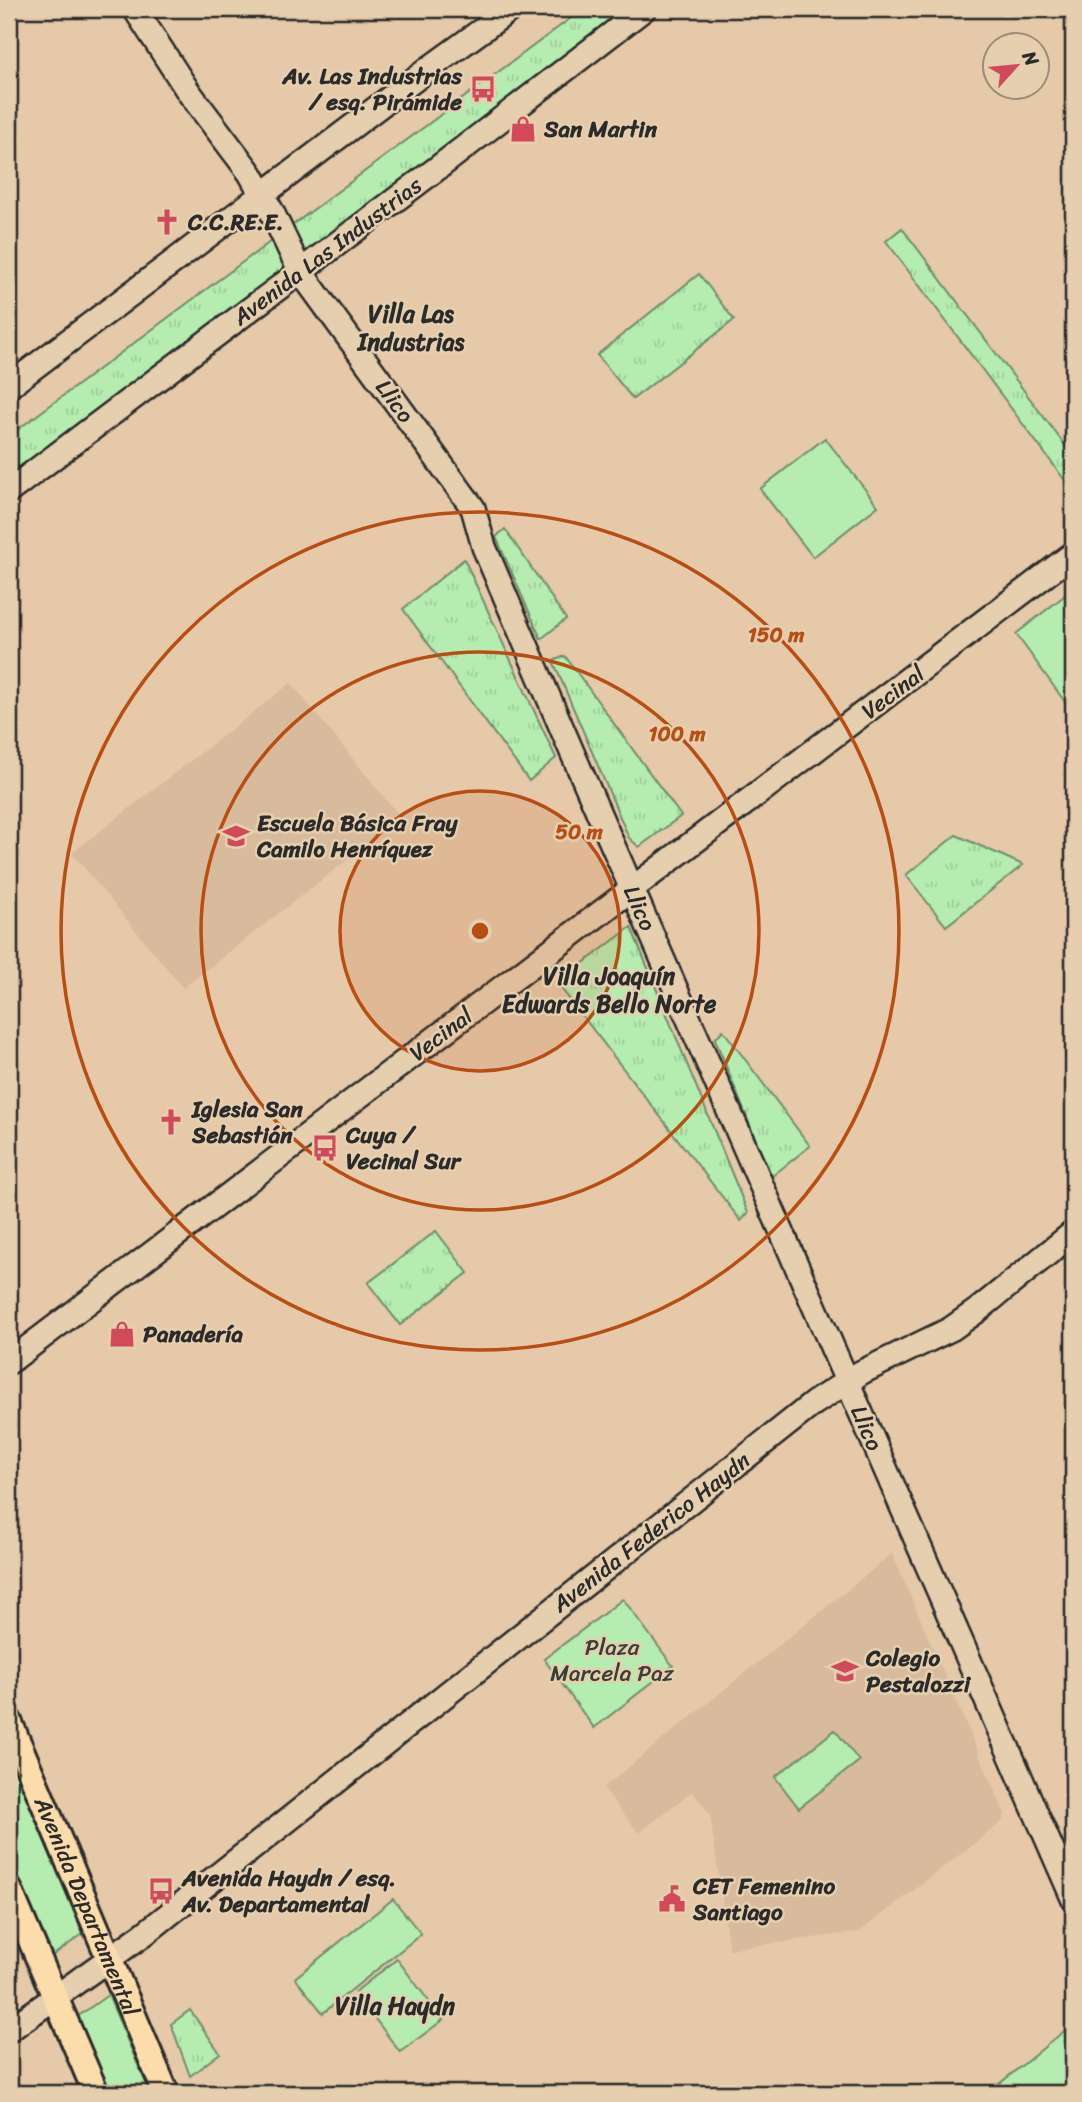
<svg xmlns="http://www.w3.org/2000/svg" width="1082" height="2102" viewBox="0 0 1082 2102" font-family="Sriracha,sans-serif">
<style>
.built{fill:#d8ba9c}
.grass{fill:url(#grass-tufts);stroke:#708c6e;stroke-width:2}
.park{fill:#b5edb0;stroke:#708c6e;stroke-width:2}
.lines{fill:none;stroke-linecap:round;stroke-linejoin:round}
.secondary-casing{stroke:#2b2b2b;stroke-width:28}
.primary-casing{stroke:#2b2b2b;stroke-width:30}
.secondary{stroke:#e6cfaf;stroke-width:23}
.primary{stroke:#fddcac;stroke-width:24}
.ring{fill:none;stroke:#b94e14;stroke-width:3.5}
.labels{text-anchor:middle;stroke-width:5;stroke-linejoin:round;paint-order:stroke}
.poi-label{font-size:23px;font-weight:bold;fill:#2b2b2b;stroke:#e6cfaf;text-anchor:start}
.street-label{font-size:23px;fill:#2b2b2b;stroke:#e6cfaf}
.park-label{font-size:23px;fill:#393e38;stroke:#e6cfaf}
.neighbourhood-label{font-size:24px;font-weight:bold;fill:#2b2b2b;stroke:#e6cfaf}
.centre{fill:#b94e14;stroke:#e6cfaf;stroke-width:3.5}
.ring-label{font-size:21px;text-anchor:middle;font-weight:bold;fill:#b94e14;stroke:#e6cfaf;stroke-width:5;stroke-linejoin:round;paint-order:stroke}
</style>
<defs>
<pattern id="grass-tufts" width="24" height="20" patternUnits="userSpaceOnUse" patternTransform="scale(1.75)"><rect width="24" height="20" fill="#b5edb0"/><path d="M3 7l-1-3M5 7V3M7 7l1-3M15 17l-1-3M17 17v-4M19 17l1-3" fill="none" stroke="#9ccb98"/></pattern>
</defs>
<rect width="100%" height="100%" fill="#e5c9a9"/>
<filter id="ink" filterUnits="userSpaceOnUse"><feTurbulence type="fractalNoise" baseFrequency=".0143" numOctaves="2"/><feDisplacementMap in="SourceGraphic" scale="14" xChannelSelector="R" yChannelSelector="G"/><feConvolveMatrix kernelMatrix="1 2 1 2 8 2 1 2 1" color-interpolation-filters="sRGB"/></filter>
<g filter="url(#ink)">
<g class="built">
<path d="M291 683 401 818 183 988 72 853Z"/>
<path d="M892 1554 1005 1814 1002 1822 859 1932 729 1949 710 1814 692 1791 639 1833 603 1788Z"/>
</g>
<g class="grass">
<path d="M583 9H629L491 117 9 477V436Z"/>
<path d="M902 228 1073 456V491L886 241Z"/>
<path d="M699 274 734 320 633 399 597 355Z"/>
<path d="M505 529 566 619 541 639 496 537Z"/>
<path d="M464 559 556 758 529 781 403 609Z"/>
<path d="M565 656 681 816 639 847 629 838 553 661Z"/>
<path d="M956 835 1023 865 946 926 906 875Z"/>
<path d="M631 927 748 1213 741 1221 557 983Z"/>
<path d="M723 1030 810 1146 771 1177 715 1039Z"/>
<path d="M436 1231 468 1273 400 1325 368 1283Z"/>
<path d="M190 2010 220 2053 190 2076 171 2024Z"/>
</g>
<g class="park">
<path d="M825 438 878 506 813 557 760 489Z"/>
<path d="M1069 592 1073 593V713L1016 634Z"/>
<path d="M623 1599 673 1666 594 1728 544 1659Z"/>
<path d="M835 1730 859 1761 799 1808 775 1777Z"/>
<path d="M9 1756 83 1934 49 1958 9 1864Z"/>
<path d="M393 1899 421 1934 323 2013 295 1978Z"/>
<path d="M397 1959 443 2020 400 2052 355 1992Z"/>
<path d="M108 1995 150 2093H108L74 2019Z"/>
<path d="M1073 2024V2089L1067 2093H988Z"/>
</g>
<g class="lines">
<g class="secondary-casing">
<g id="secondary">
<path d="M135 9 188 91 250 173 272 212 300 271 473 508 484 547 572 752 1073 1898"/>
<path d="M9 386 427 70 511 9"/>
<path d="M9 491 439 167 644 9"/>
<path d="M9 1362 1073 554"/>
<path d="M9 2030 144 1934 814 1403 862 1372 951 1329 978 1310 1073 1233"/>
</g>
</g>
<g class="primary-casing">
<g id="primary">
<path id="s1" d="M9 1721 166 2093"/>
<path d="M9 1889 96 2093"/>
</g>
</g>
<use href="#secondary" class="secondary"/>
<use href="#primary" class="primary"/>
</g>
</g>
<circle cx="480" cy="931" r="140" fill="#b94e14" fill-opacity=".12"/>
<g class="ring">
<circle cx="480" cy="931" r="140"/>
<circle cx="480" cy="931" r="279"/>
<circle cx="480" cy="931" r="419"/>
</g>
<defs>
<g id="bus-bare" transform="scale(2.1)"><path d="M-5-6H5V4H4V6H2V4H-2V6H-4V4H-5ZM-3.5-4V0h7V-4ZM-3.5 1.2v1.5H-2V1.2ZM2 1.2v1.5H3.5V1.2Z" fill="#d1495b" stroke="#e6cfaf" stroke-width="2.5" paint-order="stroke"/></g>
<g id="shop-bare" transform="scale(2.1)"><path d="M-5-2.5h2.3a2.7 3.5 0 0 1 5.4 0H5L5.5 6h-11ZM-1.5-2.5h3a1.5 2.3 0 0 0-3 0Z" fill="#d1495b" stroke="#e6cfaf" stroke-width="2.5" paint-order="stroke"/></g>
<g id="church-bare" transform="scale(2.1)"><path d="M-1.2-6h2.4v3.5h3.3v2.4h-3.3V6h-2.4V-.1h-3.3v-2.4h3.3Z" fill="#d1495b" stroke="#e6cfaf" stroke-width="2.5" paint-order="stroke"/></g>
<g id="school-bare" transform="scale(2.1)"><path d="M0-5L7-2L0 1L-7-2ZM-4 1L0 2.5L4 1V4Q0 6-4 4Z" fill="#d1495b" stroke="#e6cfaf" stroke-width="2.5" paint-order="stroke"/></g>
<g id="civic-bare" transform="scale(2.1)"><path d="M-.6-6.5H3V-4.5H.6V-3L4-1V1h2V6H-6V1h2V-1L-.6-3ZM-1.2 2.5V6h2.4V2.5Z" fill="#d1495b" stroke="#e6cfaf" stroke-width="2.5" paint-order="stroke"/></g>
</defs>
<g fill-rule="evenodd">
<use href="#bus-bare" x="483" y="89"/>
<use href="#shop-bare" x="523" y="129"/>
<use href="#church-bare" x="167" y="222"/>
<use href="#school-bare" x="236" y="836"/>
<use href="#church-bare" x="171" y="1122"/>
<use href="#bus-bare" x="325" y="1148"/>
<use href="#shop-bare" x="122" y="1334"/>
<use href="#school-bare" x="845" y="1671"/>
<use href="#bus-bare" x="161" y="1891"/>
<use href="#civic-bare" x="672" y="1899"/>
</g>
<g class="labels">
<g class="poi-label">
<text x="462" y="84" text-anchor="end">Av. Las Industrias<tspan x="462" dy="26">/ esq. Pirámide</tspan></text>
<text x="544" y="137">San Martin</text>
<text x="188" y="230">C.C.RE.E.</text>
<text x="257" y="831">Escuela Básica Fray<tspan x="257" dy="26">Camilo Henríquez</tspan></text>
<text x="192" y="1117">Iglesia San<tspan x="192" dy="26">Sebastián</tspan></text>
<text x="346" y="1143">Cuya /<tspan x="346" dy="26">Vecinal Sur</tspan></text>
<text x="143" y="1342">Panadería</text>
<text x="866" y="1666">Colegio<tspan x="866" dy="26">Pestalozzi</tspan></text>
<text x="182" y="1886">Avenida Haydn / esq.<tspan x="182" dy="26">Av. Departamental</tspan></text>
<text x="693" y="1894">CET Femenino<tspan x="693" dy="26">Santiago</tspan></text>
</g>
<g class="street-label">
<text transform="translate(327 251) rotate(-37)" y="8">Avenida Las Industrias</text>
<text transform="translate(395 401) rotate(54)" y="8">Llico</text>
<text transform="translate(893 692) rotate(-37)" y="8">Vecinal</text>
<text transform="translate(640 908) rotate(66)" y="8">Llico</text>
<text transform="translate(441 1034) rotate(-37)" y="8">Vecinal</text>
<text transform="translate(867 1428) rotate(67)" y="8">Llico</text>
<text transform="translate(651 1532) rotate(-38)" y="8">Avenida Federico Haydn</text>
<text dy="8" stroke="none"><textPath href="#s1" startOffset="201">Avenida Departamental</textPath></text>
</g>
<g class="park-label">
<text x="612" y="1655">Plaza<tspan x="612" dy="26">Marcela Paz</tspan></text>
</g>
<g class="neighbourhood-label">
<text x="411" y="322">Villa Las<tspan x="411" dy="28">Industrias</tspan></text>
<text x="609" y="984">Villa Joaquín<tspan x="609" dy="28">Edwards Bello Norte</tspan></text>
<text x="395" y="2014">Villa Haydn</text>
</g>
</g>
<circle cx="480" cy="931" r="10" class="centre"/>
<g class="ring-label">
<text x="776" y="642">150 m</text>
<text x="677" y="741">100 m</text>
<text x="579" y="839">50 m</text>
</g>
<rect width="1082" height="2102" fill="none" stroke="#e6cfaf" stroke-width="35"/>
<rect x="18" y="18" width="1047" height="2067" fill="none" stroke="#2b2b2b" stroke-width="2.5" filter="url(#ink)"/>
<g transform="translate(1016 66) rotate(63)"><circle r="33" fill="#e6cfaf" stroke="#9b8d7a" stroke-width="2"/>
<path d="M0-5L12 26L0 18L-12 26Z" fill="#d1495b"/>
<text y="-10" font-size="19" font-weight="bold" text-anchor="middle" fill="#2b2b2b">N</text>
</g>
</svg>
